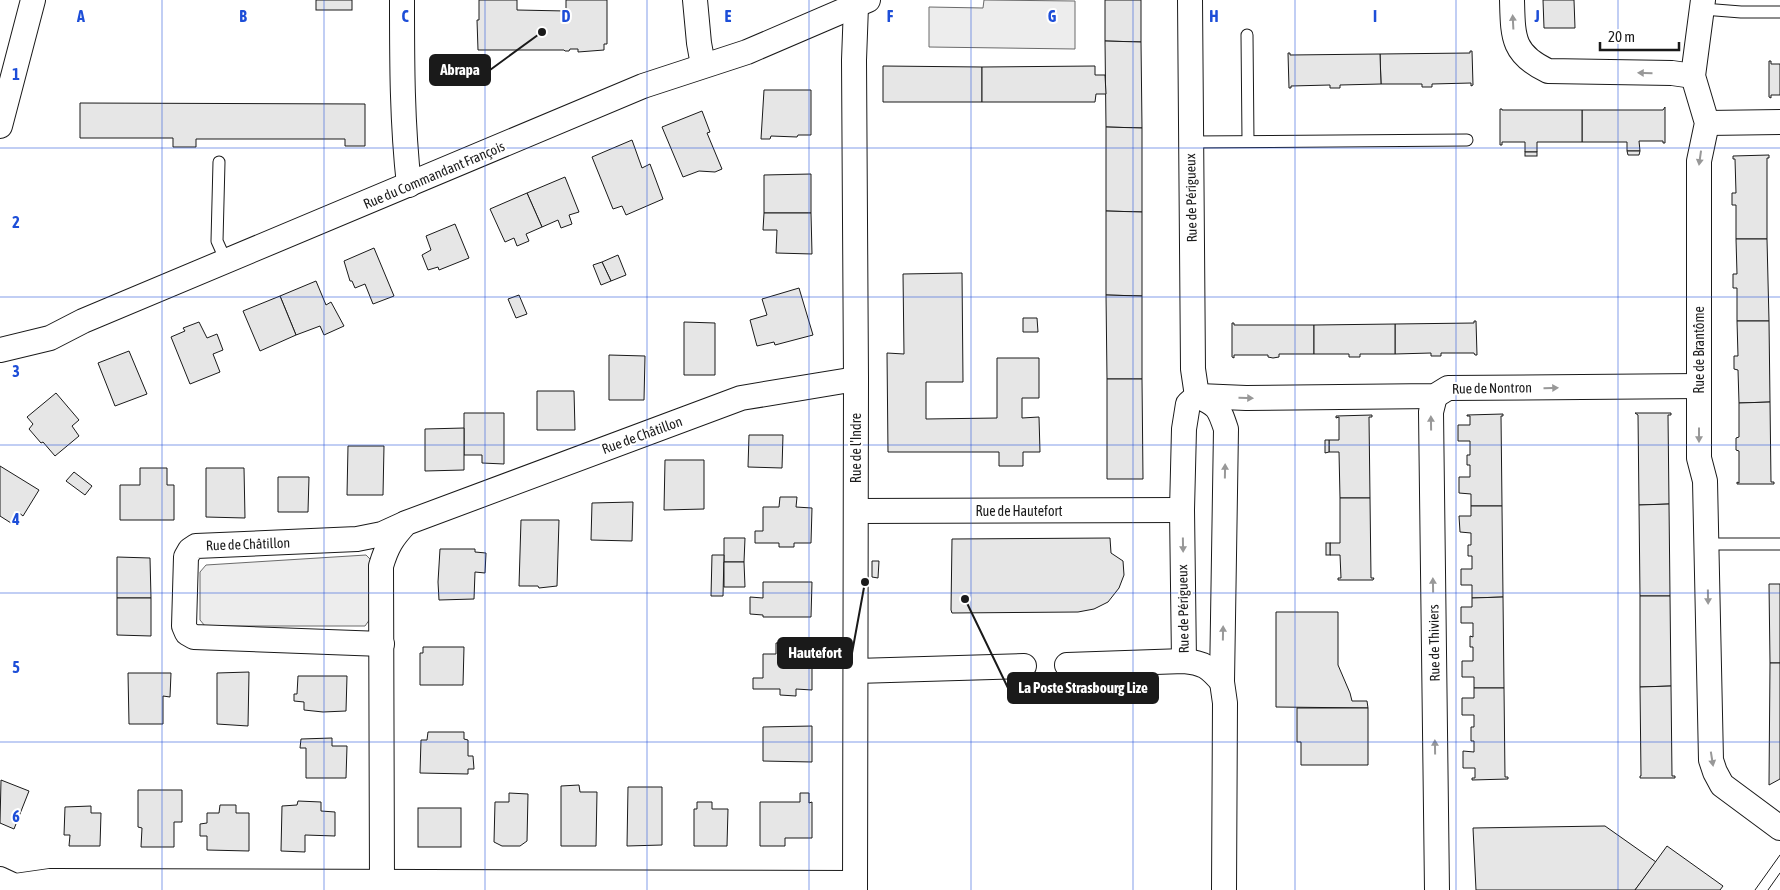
<svg xmlns="http://www.w3.org/2000/svg" width="1780" height="890" viewBox="0 0 1780 890" font-family="'Asap Condensed',sans-serif">
<style>
.built{fill:#ededed;stroke:#6a6a6a}
.building{fill:#e6e6e6;stroke:#1a1a1a}
.lines{fill:none;stroke-linecap:round;stroke-linejoin:round}
.service-casing{stroke:#1a1a1a;stroke-width:13}
.minor-casing{stroke:#1a1a1a;stroke-width:26}
.service{stroke:#fff;stroke-width:11}
.minor{stroke:#fff;stroke-width:24}
.tram{stroke:#1a1a1a;stroke-width:1}
.oneway{fill:#989898}
.grid{fill:none;stroke:#1d4ed8;stroke-width:1;stroke-opacity:0.55}
.labels{text-anchor:middle;stroke-width:4;stroke-linejoin:round;paint-order:stroke}
.street-label{font-size:14px;fill:#1a1a1a;stroke:#fff}
.grid-label{font-size:16px;text-anchor:middle;font-weight:bold;fill:#1d4ed8;stroke:#fff;stroke-width:4;stroke-linejoin:round;paint-order:stroke}
.leader{fill:none;stroke:#1a1a1a;stroke-width:2}
.callout-dot{fill:#1a1a1a;stroke:#fff;stroke-width:2}
.callout{fill:#1a1a1a;stroke:#1a1a1a;stroke-width:2}
.callout-label{font-size:15px;text-anchor:middle;font-weight:bold;fill:#fff}
</style>
<rect width="100%" height="100%" fill="#fff"/>
<g class="built">
<path d="M984 0 1075 1V49L929 47V7L983 8Z"/>
<path d="M366 555 371 560 370 619 365 626H205L200 620V572L206 565Z"/>
</g>
<g class="building">
<rect x="316" y="0" width="36" height="10"/>
<path d="M479 0H517V10L566 11V0H607V44H604V50L578 52V49H570L569 51H565L564 50H478L477 20H479Z"/>
<path d="M1105 0H1141V42L1105 41Z"/>
<path d="M1543 0H1574L1575 28H1544Z"/>
<path d="M1105 41 1141 42 1142 128 1106 127Z"/>
<path d="M1470 51H1472L1473 85 1471 86V83L1432 84V87H1422V84H1381L1380 54 1470 53Z"/>
<path d="M1288 53H1290V55L1380 54 1381 84 1340 85V88H1330V85L1291 86V88H1289Z"/>
<path d="M1769 61H1771V64H1780V95H1771V98L1769 97Z"/>
<path d="M883 66 982 67V102H883Z"/>
<path d="M1095 66V75H1105L1106 94H1096L1095 102H982V67Z"/>
<path d="M764 90H811V135H798L797 137 771 136 770 139H761Z"/>
<path d="M80 103 365 104V146H345V139H196V147H173V138H80Z"/>
<path d="M1665 107V143H1663V141H1639L1640 151H1627V142H1582V110H1663Z"/>
<path d="M1500 109H1502V110H1582V142H1537V152H1525V142H1502V145H1500Z"/>
<path d="M702 111 710 132 707 133 722 169 715 172 699 171 683 177 662 127Z"/>
<path d="M1106 127 1142 128V212L1106 211Z"/>
<path d="M632 140 642 168 650 164 663 199 626 215 622 206 613 209 592 157Z"/>
<path d="M1627 151H1640L1639 155H1628Z"/>
<rect x="1525" y="152" width="12" height="4"/>
<path d="M1769 155V158H1767V239H1736V205H1732V193H1736L1735 159H1733V156Z"/>
<path d="M811 174V213H764V175Z"/>
<path d="M565 177 579 212 569 215 572 224 561 228 558 220 542 227 527 193Z"/>
<path d="M527 193 542 227 526 234 529 241 517 246 514 238 505 242 490 209Z"/>
<path d="M1106 211 1142 212V296L1106 295Z"/>
<path d="M764 213H811L812 254 776 253 777 230H763Z"/>
<path d="M455 224 469 258 439 270 438 267 428 270 422 255 431 250 426 236Z"/>
<path d="M1736 239H1767L1769 321H1737V288H1733V274H1737Z"/>
<path d="M374 248 394 296 373 304 365 284 355 288 352 281H350L344 261Z"/>
<path d="M618 255 626 275 611 281 602 262Z"/>
<path d="M602 262 611 281 601 285 593 265Z"/>
<path d="M962 273 963 382H926V419L997 418V358H1039V398H1022V418L1039 417 1040 452H1023V466H999V452H888L887 353 904 354 903 274Z"/>
<path d="M316 281 326 305 331 302 344 326 324 335 320 326 296 335 280 296Z"/>
<path d="M799 288 813 335 775 345 774 342 757 346 750 320 767 315 762 299Z"/>
<path d="M519 295 527 314 516 318 508 299Z"/>
<path d="M1106 295 1142 296V379H1107Z"/>
<path d="M280 296 296 335 260 351 243 311Z"/>
<path d="M1023 318H1037L1038 332H1023Z"/>
<path d="M1474 321H1476L1477 355H1475L1474 353H1441V356H1431V353L1395 354V324L1474 323Z"/>
<path d="M1737 321H1769L1770 402 1739 403 1738 370 1734 369V356H1738Z"/>
<path d="M199 322 207 338 217 334 223 350 213 354 220 372 190 384 171 337 185 331 183 328Z"/>
<path d="M684 322 715 323V375H684Z"/>
<path d="M1232 323H1234V325H1314V354H1279V357L1273 358 1268 357V355H1234V358L1232 357Z"/>
<path d="M1395 324V354H1360V357H1349V354H1314V325Z"/>
<path d="M129 351 147 394 115 406 98 363Z"/>
<path d="M609 355 645 356 644 400H609Z"/>
<path d="M1107 379H1142L1143 479H1107Z"/>
<path d="M537 391H574L575 430H537Z"/>
<path d="M56 393 79 420 72 426 79 436 55 456 43 442 41 443 29 429 33 424 27 417Z"/>
<path d="M1770 402 1771 482H1774V484H1737V482L1739 483V451L1736 450V438L1739 437V403Z"/>
<path d="M464 413H504V464L482 463V455H464Z"/>
<path d="M1635 413H1671V415H1668L1669 504 1639 505 1638 415Z"/>
<path d="M1503 414V416H1501L1502 506H1471V494L1459 493V477H1470V465H1467V455H1470V441H1458V425H1470V416H1467V415Z"/>
<path d="M1372 415V417H1369L1370 498H1340L1339 452H1329V440H1339V417L1336 418V416Z"/>
<path d="M464 428V470L425 471V429Z"/>
<path d="M749 435H783L782 468 748 467Z"/>
<path d="M1325 440H1329V452L1325 453Z"/>
<path d="M348 446H384L383 495H347Z"/>
<path d="M665 460H704V509L664 510Z"/>
<path d="M0 466 39 490 23 516 18 512 11 523 0 516Z"/>
<path d="M140 468H167V485H174V520H120V485H140Z"/>
<path d="M206 468H244L245 518 206 517Z"/>
<path d="M74 472 92 486 85 495 66 481Z"/>
<path d="M278 477H309L308 512H278Z"/>
<path d="M780 497H797L796 507 812 508 811 543H794V547H779V543H755V531H763V507H779Z"/>
<path d="M1340 498H1370L1371 578H1374L1373 580H1338V578H1341L1340 555H1330V543H1340Z"/>
<path d="M633 502 632 541 591 540 592 503Z"/>
<path d="M1669 504 1670 596H1640L1639 505Z"/>
<path d="M1471 506H1502L1503 597 1472 598V585H1461V569H1472V556H1468V545H1471V533L1460 532 1459 516H1471Z"/>
<path d="M521 520H559L557 586 539 588 538 586H519Z"/>
<path d="M724 538H745L744 562H724Z"/>
<path d="M1110 538 1111 553 1123 561 1124 575 1119 588 1108 602 1094 609 1078 612 952 613 951 610 952 539Z"/>
<rect x="1326" y="543" width="4" height="12"/>
<path d="M440 549H475V552L486 553 485 573 475 572 474 599 439 600 438 582Z"/>
<path d="M712 555H724L723 596H711Z"/>
<path d="M117 557 150 558 151 598H117Z"/>
<path d="M872 561H879L878 578 872 577Z"/>
<path d="M724 562H744L745 587H724Z"/>
<path d="M763 582H812L811 617H763V615L750 614V597L763 598Z"/>
<path d="M1769 584H1780V663H1770Z"/>
<path d="M1640 596H1670L1671 686 1640 687Z"/>
<path d="M1503 597 1504 688H1474V677H1462V661H1473V647H1470V636L1473 637V623H1461V607H1472V598Z"/>
<path d="M117 598H151V636L117 635Z"/>
<path d="M1276 612H1338V665L1350 693 1352 701H1367L1368 708 1276 707Z"/>
<path d="M801 642V654H812V690L796 689V696L780 695V689H753V678H763V654H776V643Z"/>
<path d="M423 647H464L463 685H420V653H423Z"/>
<path d="M1770 663H1780V779L1769 785Z"/>
<path d="M249 672 248 726 217 724V673Z"/>
<path d="M128 673H171L170 697 163 696V724H129Z"/>
<path d="M298 676H347L346 711 323 712 304 710V702L294 701V694H297Z"/>
<path d="M1671 686 1672 776H1675V778H1640V776H1641L1640 687Z"/>
<path d="M1474 688H1504L1505 777H1508V779L1472 780V778H1475V768H1463V751L1474 752V741H1471V727H1474V715H1462V698H1474Z"/>
<path d="M1297 708H1368V765H1301V742H1297Z"/>
<path d="M812 726V762L763 761V727Z"/>
<path d="M428 732H464V739L468 740V756H473L474 769H468V774L420 773 421 740H427Z"/>
<path d="M332 738V746H347L346 778H306V748H300L301 739Z"/>
<path d="M1 780 29 791 14 829 0 823Z"/>
<path d="M579 785 580 792H597L596 846H561V786Z"/>
<path d="M628 787H662V845L627 846Z"/>
<path d="M138 790H182V822H174V847H141L142 828 138 827Z"/>
<path d="M509 793 528 794 527 841 520 846H502L494 842 495 802H509Z"/>
<path d="M800 793H809V803L812 802V838H785V846H760V802H800Z"/>
<path d="M298 801 321 802V811L335 812V836L305 835V852L281 851 282 806 297 805Z"/>
<path d="M697 802H712V809H728L727 846H694V809H697Z"/>
<path d="M220 805H236V813H249V851L207 850V836H200V824L207 823V813H219Z"/>
<path d="M91 806V813H101L100 846H69L70 835H64L65 807Z"/>
<rect x="418" y="808" width="43" height="39"/>
<path d="M1605 826 1656 862 1635 890H1476L1473 828Z"/>
<path d="M1667 846 1723 886 1720 890H1635Z"/>
</g>
<g class="lines">
<g class="service-casing">
<g id="service">
<path d="M1703 9 1741 12H1780"/>
<path d="M1247 35 1248 141"/>
<path d="M1191 142 1467 140"/>
<path d="M219 162 217 241 226 261"/>
<path d="M1707 544H1780"/>
</g>
</g>
<g class="minor-casing">
<g id="minor">
<path d="M402 0C402 62 402 123 409 185"/>
<path d="M695 0 699 43 703 65"/>
<path d="M1190 0 1193 369 1197 396"/>
<path d="M1512 0C1513 37 1512 54 1548 71L1672 73 1693 76"/>
<path d="M1703 0 1693 76 1707 123 1699 161V458L1705 481 1711 760 1715 772 1722 785 1780 828"/>
<path d="M1707 123 1780 122"/>
<path d="M0 126 33 0"/>
<path d="M0 350 50 338 83 321 643 86 747 52 868 0"/>
<path d="M1197 396C1218 405 1219 408 1226 429L1222 682 1225 703 1224 890"/>
<path d="M1199 396 1246 398 1435 396 1448 388 1699 386"/>
<path d="M1435 396 1431 412 1437 890"/>
<path d="M856 511 1182 510"/>
<path d="M382 644 194 637 187 633 184 626 186 557 190 550 196 546 357 539 382 534 404 524"/>
<path d="M1184 661 1182 510 1184 429 1188 404 1197 396"/>
<path d="M1067 665 1184 661C1204 663 1209 667 1222 682"/>
<path d="M856 671 1024 666"/>
<path d="M0 879 15 886 50 881 855 883"/>
<path d="M382 882 381 566C387 546 392 538 406 523L741 398 856 379"/>
<path d="M855 890 856 379 854 60 856 6"/>
</g>
</g>
<use href="#service" class="service"/>
<use href="#minor" class="minor"/>
<g class="tram">
<path d="M1755 890 1780 855"/>
<path d="M1768 890 1780 873"/>
</g>
</g>
<defs><path id="oneway-solid" d="M-6-.8H1V-3.2L6.5 0L1 3.2V.8H-6Z" transform="scale(1.25)"/></defs>
<g class="oneway">
<use href="#oneway-solid" transform="translate(1513 22) rotate(-93)"/>
<use href="#oneway-solid" transform="translate(1645 73) rotate(-179)"/>
<use href="#oneway-solid" transform="translate(1700 158) rotate(98)"/>
<use href="#oneway-solid" transform="translate(1551 388) rotate(-2)"/>
<use href="#oneway-solid" transform="translate(1246 398) rotate(1)"/>
<use href="#oneway-solid" transform="translate(1431 423) rotate(-91)"/>
<use href="#oneway-solid" transform="translate(1699 435) rotate(90)"/>
<use href="#oneway-solid" transform="translate(1225 471) rotate(-89)"/>
<use href="#oneway-solid" transform="translate(1183 545) rotate(89)"/>
<use href="#oneway-solid" transform="translate(1433 585) rotate(-91)"/>
<use href="#oneway-solid" transform="translate(1708 597) rotate(89)"/>
<use href="#oneway-solid" transform="translate(1223 633) rotate(-89)"/>
<use href="#oneway-solid" transform="translate(1435 747) rotate(-91)"/>
<use href="#oneway-solid" transform="translate(1712 759) rotate(81)"/>
</g>
<path class="grid" d="M162 0V890M324 0V890M485 0V890M647 0V890M809 0V890M971 0V890M1133 0V890M1295 0V890M1456 0V890M1618 0V890M0 148H1780M0 297H1780M0 445H1780M0 593H1780M0 742H1780"/>
<g class="labels">
<g class="street-label">
<text transform="translate(434 175) rotate(-23)" y="5">Rue du Commandant François</text>
<text transform="translate(1191 198) rotate(-91)" y="5">Rue de Périgueux</text>
<text transform="translate(1699 350) rotate(-90)" y="5">Rue de Brantôme</text>
<text transform="translate(1492 388) rotate(-1)" y="5">Rue de Nontron</text>
<text transform="translate(642 435) rotate(-20)" y="5">Rue de Châtillon</text>
<text transform="translate(856 448) rotate(-90)" y="5">Rue de l'Indre</text>
<text x="1019" y="516">Rue de Hautefort</text>
<text transform="translate(248 544) rotate(-2)" y="5">Rue de Châtillon</text>
<text transform="translate(1183 609) rotate(-91)" y="5">Rue de Périgueux</text>
<text transform="translate(1434 643) rotate(-91)" y="5">Rue de Thiviers</text>
</g>
</g>
<g class="grid-label">
<text x="81" y="22">A</text>
<text x="243" y="22">B</text>
<text x="405" y="22">C</text>
<text x="566" y="22">D</text>
<text x="728" y="22">E</text>
<text x="890" y="22">F</text>
<text x="1052" y="22">G</text>
<text x="1214" y="22">H</text>
<text x="1375" y="22">I</text>
<text x="1537" y="22">J</text>
<text x="16" y="80">1</text>
<text x="16" y="228">2</text>
<text x="16" y="377">3</text>
<text x="16" y="525">4</text>
<text x="16" y="673">5</text>
<text x="16" y="822">6</text>
</g>
<path class="leader" d="M542 32L490 70M865 582L852 653M965 599L1008 688"/>
<g class="callout-dot">
<circle cx="542" cy="32" r="5"/>
<circle cx="865" cy="582" r="5"/>
<circle cx="965" cy="599" r="5"/>
</g>
<g class="callout">
<rect x="430" y="55" width="60" height="30" rx="5"/>
<rect x="778" y="638" width="74" height="30" rx="5"/>
<rect x="1008" y="673" width="150" height="30" rx="5"/>
</g>
<g class="callout-label">
<text x="460" y="75">Abrapa</text>
<text x="815" y="658">Hautefort</text>
<text x="1083" y="693">La Poste Strasbourg Lize</text>
</g>
<path d="M1600 42v8h79v-8" fill="none" stroke="#1a1a1a" stroke-width="2.5"/>
<text x="1608" y="42" font-size="15" fill="#1a1a1a" stroke="#ffffff" stroke-width="4" paint-order="stroke">20 m</text>
</svg>
